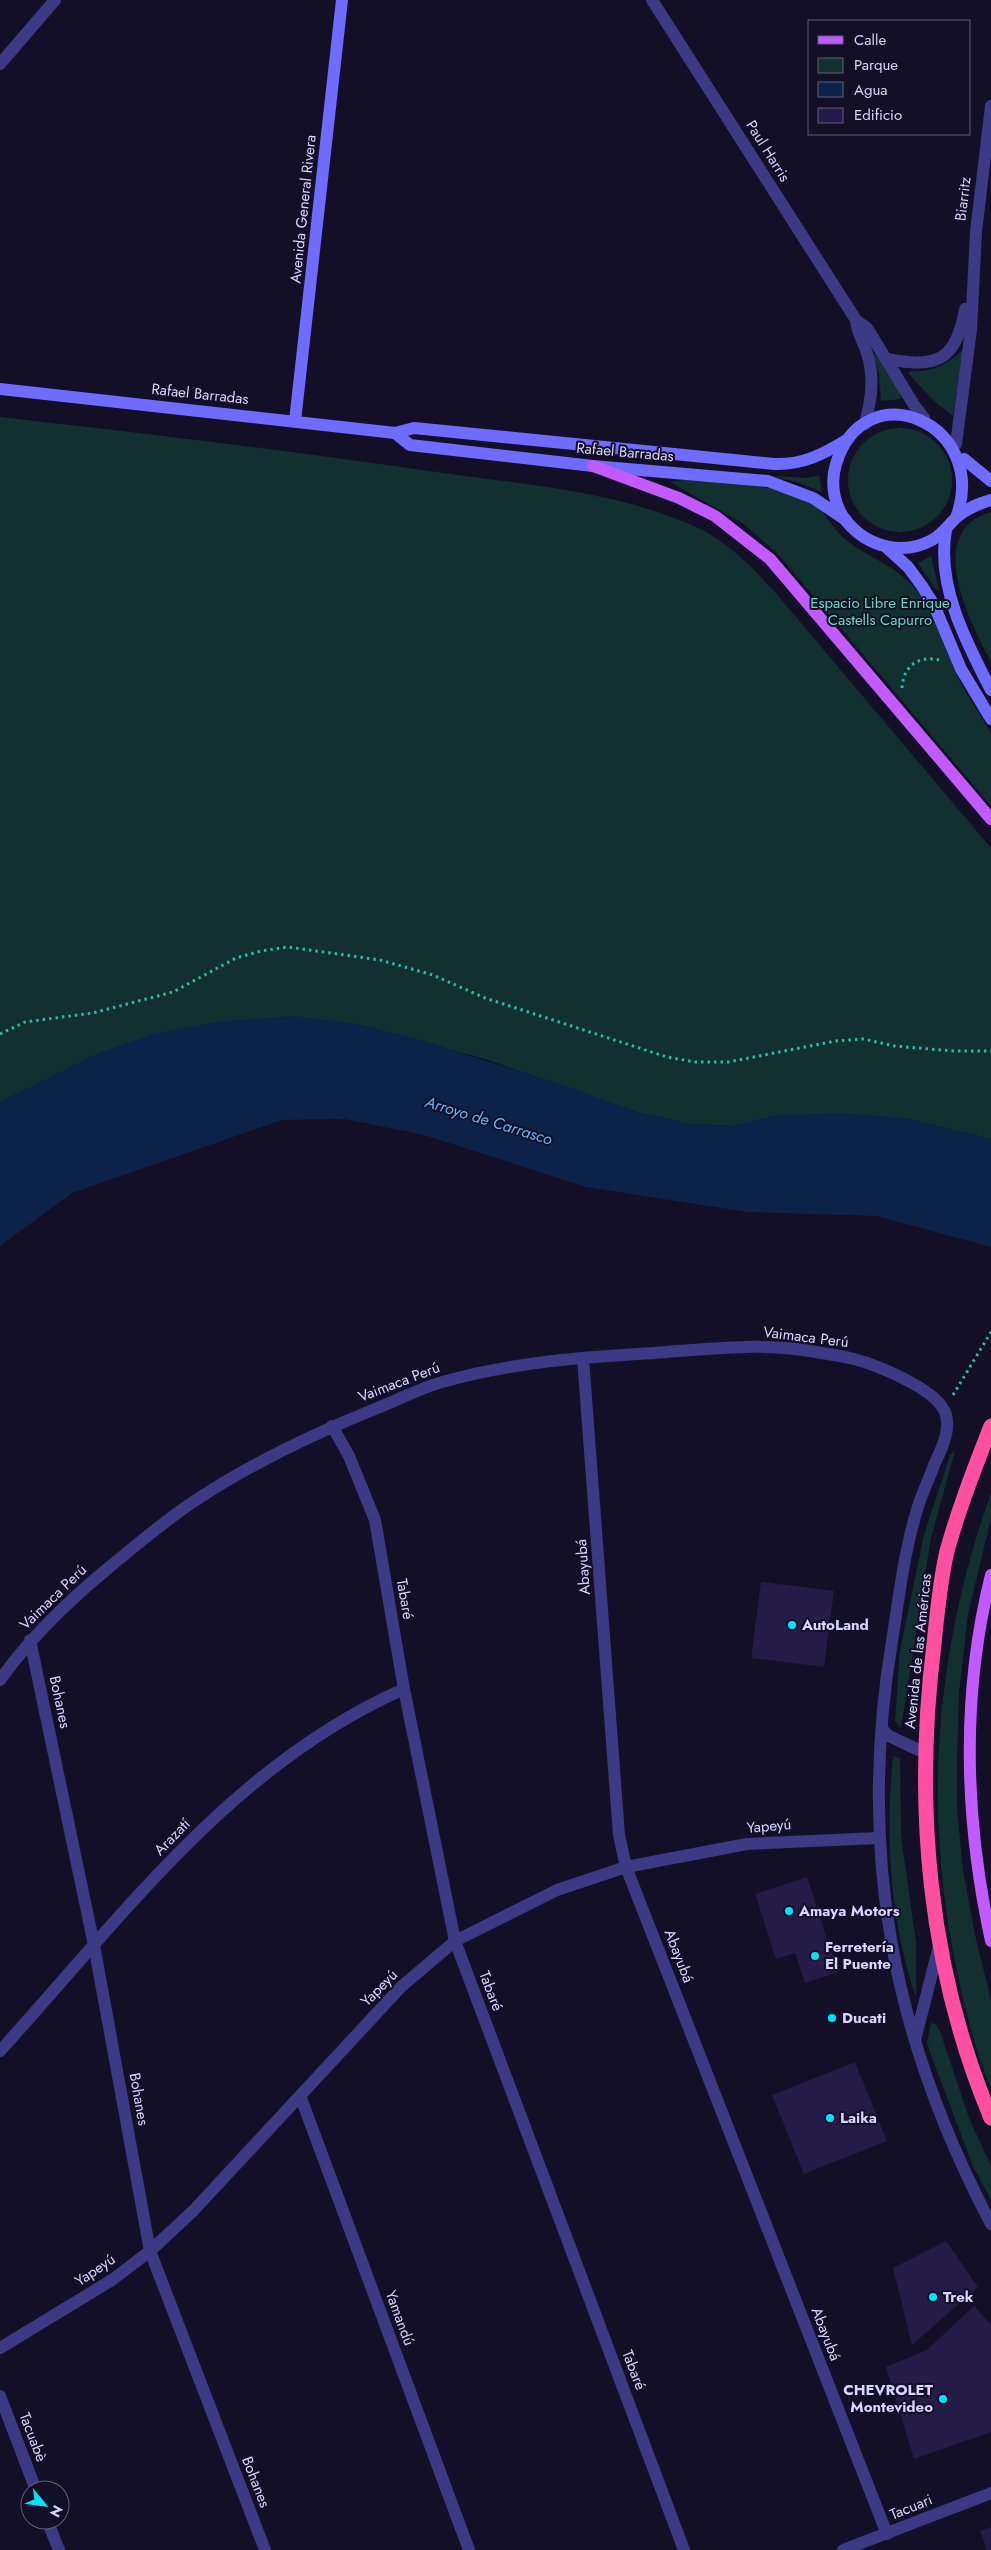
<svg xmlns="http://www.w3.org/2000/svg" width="991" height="2550" viewBox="0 0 991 2550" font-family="Jost,sans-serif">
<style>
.green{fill:#12302f}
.water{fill:#0c2248}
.building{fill:#241b47}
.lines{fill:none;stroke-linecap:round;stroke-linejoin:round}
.path{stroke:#2fb8b0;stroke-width:3;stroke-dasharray:2.5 4;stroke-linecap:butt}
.street{stroke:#3d3a85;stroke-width:12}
.secondary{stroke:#6f6bff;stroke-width:12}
.primary{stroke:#c25bff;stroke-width:12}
.highway{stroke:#ff4fa3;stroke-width:15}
.poi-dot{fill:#00e5ff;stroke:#130f26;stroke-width:2}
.labels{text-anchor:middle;stroke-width:4;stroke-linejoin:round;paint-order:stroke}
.street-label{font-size:15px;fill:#d9d4ff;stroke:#130f26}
.park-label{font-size:15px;fill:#5fe0c0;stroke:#130f26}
.poi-label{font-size:15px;font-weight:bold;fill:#d9d4ff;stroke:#130f26;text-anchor:start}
.water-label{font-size:16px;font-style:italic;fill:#62b6ff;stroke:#130f26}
</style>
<rect width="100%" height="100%" fill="#130f26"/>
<g class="green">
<path d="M963 350 953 416 934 401 908 373 910 371C933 373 946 364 963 350Z"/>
<path d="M876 354 900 392 901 399 881 401 879 374 874 356Z"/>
<path d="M0 417C148 434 296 451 443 473 529 485 616 491 696 527 727 541 752 567 774 591L991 848V1139L904 1118 780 1115 733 1126 690 1124 637 1112 488 1060 358 1024 47 1080 0 1102Z"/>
<circle cx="900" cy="480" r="52"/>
<path d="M819 475 822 492 797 482 777 478V476L806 478Z"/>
<path d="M684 480C726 483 771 482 810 502 826 511 832 529 846 540 866 556 891 564 909 582 938 611 945 654 964 689 968 697 990 729 991 734 991 750 991 788 991 806L778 554 744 524 670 482Z"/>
<path d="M991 512V662C970 623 923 531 991 512Z"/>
<path d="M931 556 939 589 937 591 918 563Z"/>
<path d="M955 1451 931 1538 901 1728 895 1721 900 1650 924 1535 950 1455Z"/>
<path d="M991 1493V1518L968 1614 959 1693 957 1759V1809L963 1870 975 1935 991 2000V2089C976 2053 966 2014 958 1976 922 1813 935 1650 991 1493Z"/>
<path d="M893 1756 900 1758 901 1836 916 1942V1997C890 1921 885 1836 893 1756Z"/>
<path d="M931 2023 935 2024 940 2031 969 2118 991 2166V2200L973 2166 931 2055 927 2042Z"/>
</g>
<path class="water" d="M294 1016 358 1024 421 1040 574 1089 637 1112 690 1124 733 1126 780 1115 842 1113 904 1118 991 1139V1247L876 1216 747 1212 586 1187 424 1135 344 1119 282 1120 72 1193 0 1246V1102L96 1054 156 1033 225 1021Z"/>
<g class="building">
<path d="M761 1582 834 1591 824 1667 751 1658Z"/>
<path d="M807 1877 838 1972 805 1983 795 1953 776 1959 755 1894Z"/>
<path d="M855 2062 887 2141 804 2174 772 2095Z"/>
<path d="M946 2241 978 2287 912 2345 893 2268Z"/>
<path d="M974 2306 991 2325V2432L914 2459 886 2367 927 2350Z"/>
<path d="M991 2527V2550H987L980 2531Z"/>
</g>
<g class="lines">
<g class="path">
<path d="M902 688C903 666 919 655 939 660"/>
<path d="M0 1034 25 1022 93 1013 173 992 236 958 261 951 288 947 380 960 433 975 485 998 667 1057 695 1062H728L836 1041 863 1039 895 1046 953 1051H991"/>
<path d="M953 1395 991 1332"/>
</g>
<g class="street">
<path d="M652 0 856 320 867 328 914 405 924 418"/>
<path d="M0 64 55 0"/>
<path d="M856 320C857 333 863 341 867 353 875 378 871 400 865 424"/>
<path d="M887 359C936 368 956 362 965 309"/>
<path d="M956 444 971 330 976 232 991 106"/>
<path d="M583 1358 619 1835 626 1867 887 2534"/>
<path d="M332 1426 349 1456 375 1520 404 1689 455 1941 684 2550"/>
<path d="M30 1640 94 1945 150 2251 265 2550"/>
<path d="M0 1680C30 1638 66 1603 106 1570 135 1546 164 1521 196 1500 252 1463 313 1434 375 1409 398 1400 422 1387 446 1381 514 1362 584 1357 654 1353 708 1349 763 1342 816 1352 829 1354 842 1356 854 1359 877 1365 933 1388 944 1410 953 1427 941 1450 934 1465 929 1480 921 1495 917 1510 904 1552 899 1598 892 1641 857 1852 892 2036 991 2224"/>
<path d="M883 1730 889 1736 925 1753"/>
<path d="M915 2040 939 1946"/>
<path d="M0 2051C122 1917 233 1764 404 1689"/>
<path d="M301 2098 469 2550"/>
<path d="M0 2348 112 2280 150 2251 193 2211 401 1987 455 1941 557 1890 626 1867 747 1844 878 1838"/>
<path d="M0 2396 36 2490"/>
<path d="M47 2520 59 2550"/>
<path d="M843 2550 991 2493"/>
</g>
<g class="secondary">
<path d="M0 389 395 433 414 428 774 464C803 465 824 454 848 439"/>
<path d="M295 421 342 0"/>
<path d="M395 433 410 445 593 466 768 481 813 498 846 520"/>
<path d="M964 459 991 481"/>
<path d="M956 518C991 423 864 370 836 464 830 483 834 507 847 522 868 547 903 556 932 540 943 534 949 524 957 517 967 508 978 504 991 500"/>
<path d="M946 530C936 585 966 642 991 690"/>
<path d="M885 546 908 567 922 586 934 605 961 669 991 719"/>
</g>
<g class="primary">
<path d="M593 466 679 498 715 516 770 559 991 819"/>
<path d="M991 1575C961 1695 965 1821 991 1941"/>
</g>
<path class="highway" d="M991 1426C975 1467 959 1508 947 1551 940 1581 937 1614 934 1644 914 1805 928 1968 991 2118"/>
</g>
<g class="poi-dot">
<circle cx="792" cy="1625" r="5"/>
<circle cx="789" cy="1911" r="5"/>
<circle cx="815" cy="1956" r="5"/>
<circle cx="832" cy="2018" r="5"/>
<circle cx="830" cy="2118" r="5"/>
<circle cx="933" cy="2297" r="5"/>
<circle cx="943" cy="2399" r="5"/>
</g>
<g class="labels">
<g class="street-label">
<text transform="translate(768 151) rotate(58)" y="5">Paul Harris</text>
<text transform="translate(963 199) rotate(-83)" y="5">Biarritz</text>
<text transform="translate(303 209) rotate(-84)" y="5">Avenida General Rivera</text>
<text transform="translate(200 394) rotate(6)" y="5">Rafael Barradas</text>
<text transform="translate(625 452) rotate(5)" y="5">Rafael Barradas</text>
<text transform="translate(806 1337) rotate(7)" y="5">Vaimaca Perú</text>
<text transform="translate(399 1382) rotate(-21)" y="5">Vaimaca Perú</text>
<text transform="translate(583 1567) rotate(-94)" y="5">Abayubá</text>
<text transform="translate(53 1597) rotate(-44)" y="5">Vaimaca Perú</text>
<text transform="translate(405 1599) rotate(80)" y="5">Tabaré</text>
<text transform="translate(918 1651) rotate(-84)" y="5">Avenida de las Américas</text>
<text transform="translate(60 1702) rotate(78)" y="5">Bohanes</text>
<text transform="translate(769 1826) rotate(-5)" y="5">Yapeyú</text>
<text transform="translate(172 1837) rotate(-46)" y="5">Arazatí</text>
<text transform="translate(679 1956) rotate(69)" y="5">Abayubá</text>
<text transform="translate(379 1988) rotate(-45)" y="5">Yapeyú</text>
<text transform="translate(491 1991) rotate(69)" y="5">Tabaré</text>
<text transform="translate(139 2099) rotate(80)" y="5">Bohanes</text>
<text transform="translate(95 2270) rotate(-34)" y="5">Yapeyú</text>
<text transform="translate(400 2318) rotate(70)" y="5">Yamandú</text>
<text transform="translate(826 2334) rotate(69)" y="5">Abayubá</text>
<text transform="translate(634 2370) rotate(69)" y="5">Tabaré</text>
<text transform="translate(33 2437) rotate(69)" y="5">Tacuabè</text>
<text transform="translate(256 2482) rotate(69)" y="5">Bohanes</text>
<text transform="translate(911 2507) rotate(-22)" y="5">Tacuari</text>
</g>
<g class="park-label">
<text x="880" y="608">Espacio Libre Enrique<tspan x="880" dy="17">Castells Capurro</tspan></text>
</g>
<g class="poi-label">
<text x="802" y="1630">AutoLand</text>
<text x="799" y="1916">Amaya Motors</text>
<text x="825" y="1952">Ferretería<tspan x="825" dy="17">El Puente</tspan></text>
<text x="842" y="2023">Ducati</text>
<text x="840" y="2123">Laika</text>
<text x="943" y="2302">Trek</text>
<text x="933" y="2395" text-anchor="end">CHEVROLET<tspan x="933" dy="17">Montevideo</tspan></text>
</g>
<g class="water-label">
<text transform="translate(489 1120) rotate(17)" y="6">Arroyo de Carrasco</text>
</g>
</g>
<rect x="808" y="20" width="162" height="115" fill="#130f26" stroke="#625e7d"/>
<rect x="818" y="36" width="25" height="8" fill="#c25bff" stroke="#625e7d"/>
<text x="854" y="45" font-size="15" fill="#d9d4ff">Calle</text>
<rect x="818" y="58" width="25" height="15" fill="#12302f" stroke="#625e7d"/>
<text x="854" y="70" font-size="15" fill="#d9d4ff">Parque</text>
<rect x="818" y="82" width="25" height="15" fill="#0c2248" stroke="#625e7d"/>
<text x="854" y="95" font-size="15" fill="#d9d4ff">Agua</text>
<rect x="818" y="108" width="25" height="15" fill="#241b47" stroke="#625e7d"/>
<text x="854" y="120" font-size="15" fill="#d9d4ff">Edificio</text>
<g transform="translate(45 2505) rotate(119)"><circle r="24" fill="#130f26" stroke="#625e7d"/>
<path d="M0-4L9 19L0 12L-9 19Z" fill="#00e5ff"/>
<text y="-8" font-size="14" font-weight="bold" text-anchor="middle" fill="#d9d4ff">N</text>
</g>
</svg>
